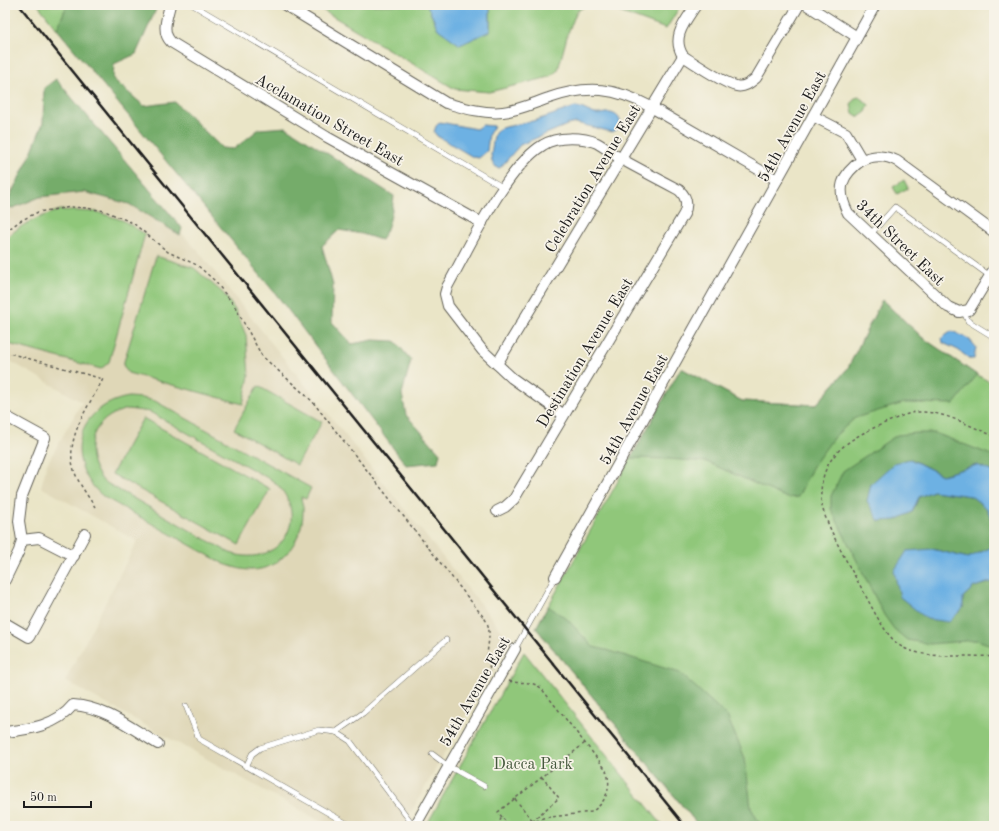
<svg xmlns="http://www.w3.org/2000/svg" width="999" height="831" viewBox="0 0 999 831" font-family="'Old Standard TT',serif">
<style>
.built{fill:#dfd7b7}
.green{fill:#90c77a;stroke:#56724b;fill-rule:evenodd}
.forest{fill:#74ac6a;stroke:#486443}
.water{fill:#6db1e3;stroke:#446680}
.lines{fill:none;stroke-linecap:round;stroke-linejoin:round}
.service-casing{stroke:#646258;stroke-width:6}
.minor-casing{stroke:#646258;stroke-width:12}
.path{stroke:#646258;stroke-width:1.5;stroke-dasharray:3 3;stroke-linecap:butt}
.service{stroke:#fff;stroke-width:5}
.minor{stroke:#fff;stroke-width:10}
.rail{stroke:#1c1c1c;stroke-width:2.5}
.labels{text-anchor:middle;stroke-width:3.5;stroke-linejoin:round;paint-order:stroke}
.street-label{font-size:16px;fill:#1c1c1c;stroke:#f7f3e8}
.park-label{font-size:16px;fill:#45583d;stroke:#f7f3e8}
</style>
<rect width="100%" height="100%" fill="#f7f3e8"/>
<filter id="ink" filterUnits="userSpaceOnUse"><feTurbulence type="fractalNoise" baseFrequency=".025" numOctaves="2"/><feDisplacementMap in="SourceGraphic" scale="8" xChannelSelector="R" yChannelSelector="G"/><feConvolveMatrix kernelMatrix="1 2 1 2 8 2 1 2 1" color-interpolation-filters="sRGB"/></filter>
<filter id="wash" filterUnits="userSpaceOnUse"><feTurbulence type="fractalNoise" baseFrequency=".012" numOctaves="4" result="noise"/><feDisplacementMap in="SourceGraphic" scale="16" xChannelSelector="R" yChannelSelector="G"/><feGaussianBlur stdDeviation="0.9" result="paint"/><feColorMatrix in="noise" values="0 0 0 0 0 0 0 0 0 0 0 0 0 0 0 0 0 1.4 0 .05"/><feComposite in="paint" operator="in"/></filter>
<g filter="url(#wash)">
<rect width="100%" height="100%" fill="#eae5c7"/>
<path class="built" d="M71 112 198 251 509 640 403 826H329L65 681 137 541 41 487 47 464 82 402 5 358V197Z"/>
<g class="green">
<path d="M38 5H67L57 29Z"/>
<path d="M314 5H427L438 29 490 31V5H587L577 11 568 33 558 70 550 77 489 92 455 89Z"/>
<path d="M600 5H681L666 29Z"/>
<path d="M859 97 869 105 866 112 859 117 853 113 851 105 855 98Z"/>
<path d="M904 180 908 188 897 194 893 187Z"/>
<path d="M60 210 97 212 122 220 145 234 109 362 101 369 5 343V240C19 224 40 217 60 210Z"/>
<path d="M156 256 194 268 224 294 235 310 246 335 249 376 243 404 128 373 123 365Z"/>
<path d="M882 300 923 338 977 375 994 384V826H699L536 628 681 368 742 401 816 405 848 368Z"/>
<path d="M258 386 322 422 297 465 234 429Z"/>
<path d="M129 397 142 398 155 401 311 488 306 499 301 497C301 501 304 507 303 512 303 539 282 570 251 570 242 570 233 567 224 564L104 497C62 463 75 406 129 397ZM128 409 150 412 273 481C313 514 282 570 230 553L103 481C80 451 91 417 128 409Z"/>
<path d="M143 418 270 489 239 545 112 474Z"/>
<path d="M524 652 663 826H426Z"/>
</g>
<g class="forest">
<path d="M67 5H158L136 54 114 64 113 79 144 106 175 102 222 148 234 149 259 129 286 127 394 196C392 212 390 227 381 240L362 234 339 230 322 246 333 285 332 322 352 344 373 340 395 341 411 360 402 394 406 415 440 453 438 462 406 465 279 298 57 29Z"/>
<path d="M56 79 182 228 180 235 129 204 84 192 40 197 13 208 5 206 29 158 43 123 44 88Z"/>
<path d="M882 300 923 338 977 375 954 404 904 403 855 418 834 437 813 466 798 497 787 498 707 462 668 459 631 458 681 368 742 401 816 405 848 368Z"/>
<path d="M917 433H935L994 456V472L977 465 942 475 911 459 912 512 919 497 933 491 971 496 987 509 994 527V540L990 548 968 558 932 549 963 608V597L974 587 994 581V646L977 640 930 644 907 640 894 629 884 615 831 509V496L843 471 897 435Z"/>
<path d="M548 606 567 619 593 647 610 651 680 673 727 716 745 758 751 808 761 826H699L536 628Z"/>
</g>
<g class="water">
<path d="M427 5H490V31L460 45 438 29Z"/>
<path d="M575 107C582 107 588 112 595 114 602 115 608 111 614 114 623 118 622 129 612 132L576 123 567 125 520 145 500 168 496 167 492 162 491 154 494 136 496 131 501 128 537 120Z"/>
<path d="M440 122 476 129 482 125 494 126 489 134 487 151 479 158 473 157 437 136 434 132 436 126Z"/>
<path d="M952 331 969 339 976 347 974 359H970L958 350 943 343 942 338Z"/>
<path d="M910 459 942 475 977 465 994 472V527L987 509 971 496 933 491 919 497 912 512 896 520 879 521 867 501 871 484 894 463Z"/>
<path d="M994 540V581L974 587 963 597V608L949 622 927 619 900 597 894 571 907 551 932 549 968 558 990 548Z"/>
</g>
</g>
<g filter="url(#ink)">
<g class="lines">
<g class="service-casing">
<g id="service">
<path d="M193 5 504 188"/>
<path d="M870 235 895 207 990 276"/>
<path d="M964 312 968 321 994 337"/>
<path d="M515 649 555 577"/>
<path d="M186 706 199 739 351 826"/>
<path d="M336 732 363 713 446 640"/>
<path d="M432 754 448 766 484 786"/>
<path d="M246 767 252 754 260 748 319 730 336 732 350 741 414 826"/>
</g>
</g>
<g class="minor-casing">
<g id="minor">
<path d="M170 5C167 18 161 32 171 42L327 137 482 223"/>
<path d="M285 5 446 103C464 108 484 114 503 112 519 110 534 103 549 98 588 84 616 88 651 107L777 180"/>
<path d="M807 5 857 37"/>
<path d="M683 56C696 64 723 83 736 86 744 88 750 83 756 78L799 5"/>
<path d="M813 116 846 133 862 160C875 155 885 155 897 161L994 232"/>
<path d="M862 160C841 175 836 189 848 213L948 307 959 312 969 310 994 269"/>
<path d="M497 364 683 56C671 37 685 22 696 5"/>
<path d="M5 416 45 438 22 496 19 521 22 540 19 551 5 580"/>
<path d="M497 511 505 507 514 499 684 214C688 205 687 197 679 190 660 180 641 170 623 160 614 155 606 148 597 143 583 137 557 136 543 145 505 168 469 248 447 287L445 294 448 306 482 350 512 378 564 415"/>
<path d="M22 540 39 538 74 556"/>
<path d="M555 577 875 5"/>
<path d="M5 623 29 637 85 534"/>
<path d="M5 732C30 729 56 726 73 705 105 707 131 728 158 744"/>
<path d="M415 826 515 649"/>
</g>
</g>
<g class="path">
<path d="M5 232 20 221 38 212 71 207 86 208 105 211 133 223 168 252 197 265 214 280 234 305 262 356 312 401 485 619C496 636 480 655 492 671"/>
<path d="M5 352 103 379C89 406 64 438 74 470 78 483 88 496 95 507"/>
<path d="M994 436C971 427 945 411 919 412 908 412 896 419 885 423 849 438 819 456 821 500 822 518 848 564 858 582 869 600 882 632 899 645 922 661 966 654 994 657"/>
<path d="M509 681C522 685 529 679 541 688L604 767C614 783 607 803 591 812L543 818 526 826"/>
<path d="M515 799 533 821"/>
<path d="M502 817 498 812 585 743"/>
<path d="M532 821 559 798 542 777"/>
<path d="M497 826 502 817 509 826"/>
</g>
<use href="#service" class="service"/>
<use href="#minor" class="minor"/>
<path class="rail" d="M19 5 685 826"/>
</g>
</g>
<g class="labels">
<g class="street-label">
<text transform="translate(330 119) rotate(30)" y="6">Acclamation Street East</text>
<text transform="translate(791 126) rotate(-61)" y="6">54th Avenue East</text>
<text transform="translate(592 178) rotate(-59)" y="6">Celebration Avenue East</text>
<text transform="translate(901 242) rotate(44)" y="6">34th Street East</text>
<text transform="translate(584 352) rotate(-59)" y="6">Destination Avenue East</text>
<text transform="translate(633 409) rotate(-61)" y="6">54th Avenue East</text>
<text transform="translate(474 691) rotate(-60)" y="6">54th Avenue East</text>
</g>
<g class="park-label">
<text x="533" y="769">Dacca Park</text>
</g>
</g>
<rect width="999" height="831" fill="none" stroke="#f7f3e8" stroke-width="20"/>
<path d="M24 801v6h67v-6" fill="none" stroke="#1c1c1c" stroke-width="2"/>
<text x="30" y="801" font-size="12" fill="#1c1c1c" stroke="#f7f3e8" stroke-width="3" paint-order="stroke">50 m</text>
</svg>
